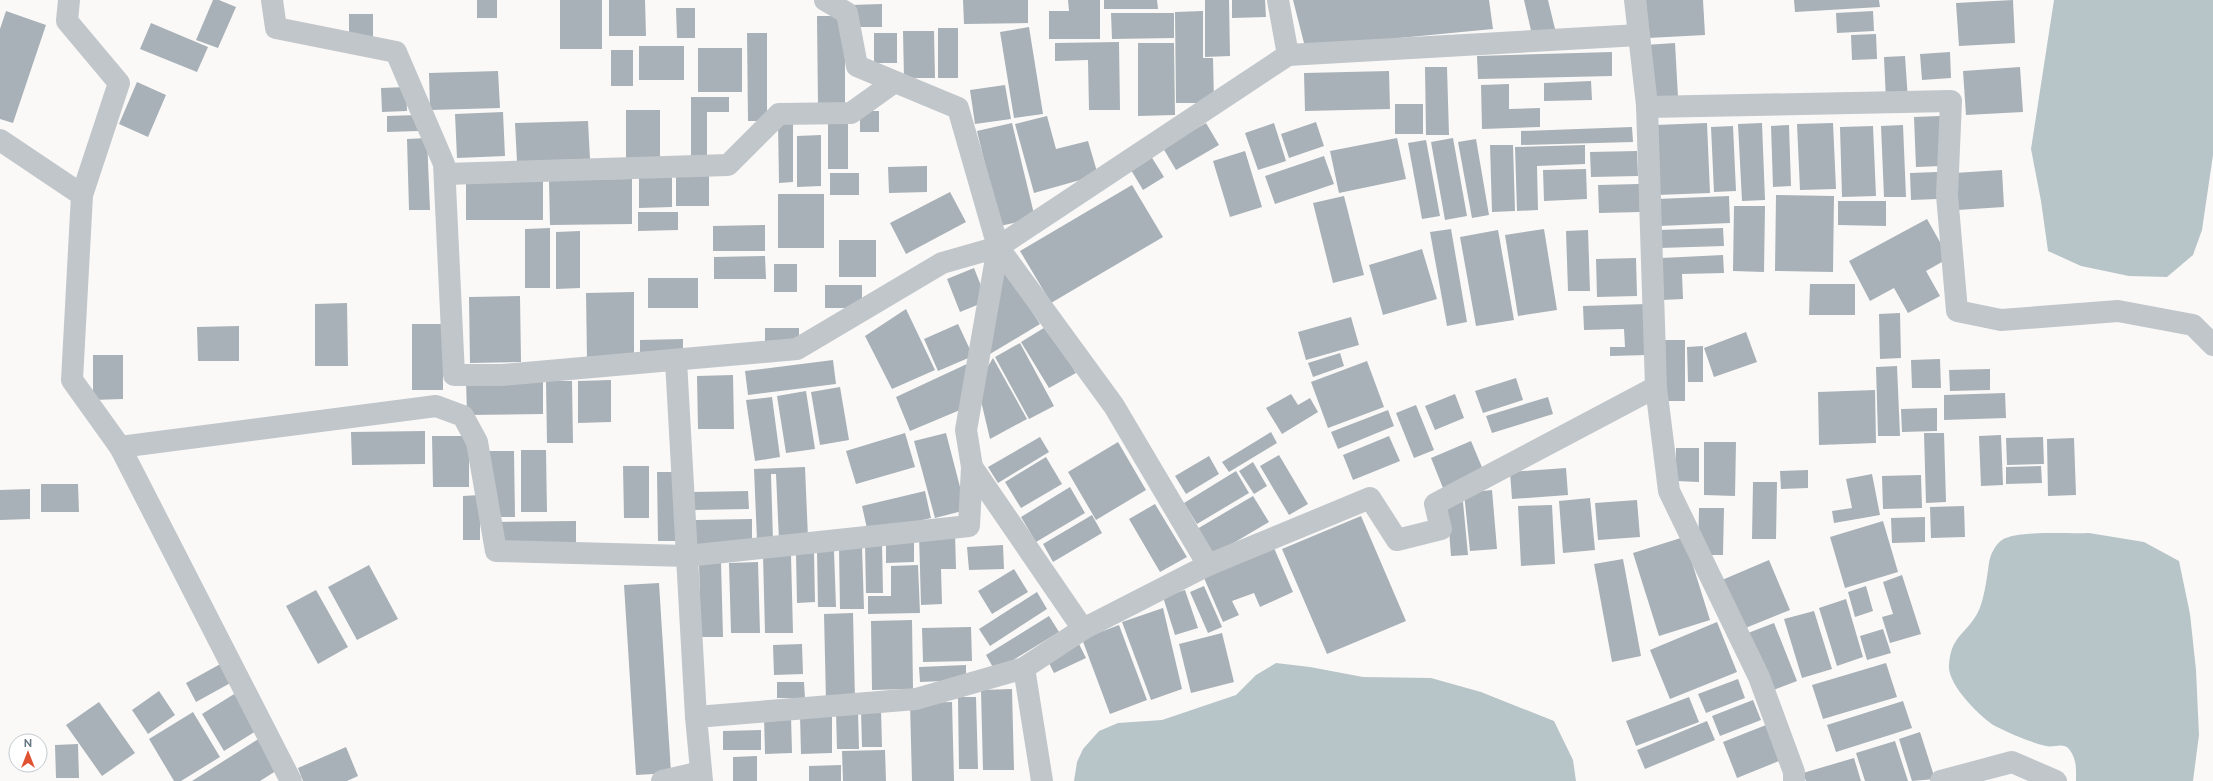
<svg xmlns="http://www.w3.org/2000/svg" width="2213" height="781" viewBox="0 0 2213 781" font-family="Raleway,sans-serif">
<style>
.water{fill:#b8c5c8}
.building{fill:#a8b1b7}
.lines{fill:none;stroke-linecap:round;stroke-linejoin:round}
.minor{stroke:#c1c6ca;stroke-width:22}
</style>
<rect width="100%" height="100%" fill="#faf9f8"/>
<g class="water">
<path d="M2054 0H2213V155L2202 230 2193 255 2167 277 2129 276 2081 266 2048 251 2041 201 2031 149Z"/>
<path d="M2089 533 2144 542 2179 561 2190 614 2196 670 2199 735 2193 781H2076C2076 769 2077 759 2069 749 2063 742 2054 748 2046 746 2029 742 2011 734 1995 726 1980 717 1947 684 1949 665 1951 636 1965 635 1977 614 1984 602 1987 577 1989 563 1990 555 1995 545 2002 540 2016 530 2070 534 2089 533Z"/>
<path d="M1276 663 1310 667 1363 677 1431 678 1481 692 1554 721 1573 760 1576 781H1074L1077 762 1083 749 1099 731 1118 723 1162 720 1236 695 1256 675Z"/>
</g>
<g class="building">
<path d="M213 0H219L236 7 218 48 196 40Z"/>
<rect x="477" y="0" width="20" height="18"/>
<rect x="560" y="0" width="42" height="49"/>
<path d="M609 0H645L646 36H609Z"/>
<path d="M963 0H1028V23L964 24Z"/>
<path d="M1068 0H1100V39H1049V11H1069Z"/>
<path d="M1104 0H1157L1158 9H1104Z"/>
<path d="M1205 0H1229L1230 56 1205 57Z"/>
<path d="M1232 0H1265L1266 17 1232 18Z"/>
<path d="M1293 0H1489L1493 29 1305 47Z"/>
<path d="M1524 0H1548L1556 33 1533 39Z"/>
<path d="M1646 0H1703L1705 35 1648 38Z"/>
<path d="M1794 0H1879L1880 7 1795 12Z"/>
<path d="M2013 0 2015 43 1959 46 1956 3Z"/>
<path d="M882 4V27H850V5Z"/>
<path d="M676 8H695V38H677Z"/>
<path d="M6 11 46 25 13 123 0 119V29Z"/>
<path d="M1203 11V58H1213L1214 103H1176L1175 12Z"/>
<path d="M1873 11 1874 31 1837 33 1836 13Z"/>
<path d="M1111 13H1174V38L1112 39Z"/>
<rect x="349" y="14" width="24" height="26"/>
<path d="M817 16H845V105L818 106Z"/>
<path d="M151 23 208 47 197 72 140 49Z"/>
<path d="M1029 27 1043 114 1014 118 1000 32Z"/>
<rect x="938" y="28" width="20" height="50"/>
<path d="M903 31H934L935 78H904Z"/>
<path d="M747 33H767V121H748Z"/>
<rect x="874" y="33" width="23" height="30"/>
<path d="M1876 34 1877 59 1852 60 1851 35Z"/>
<path d="M1119 42 1120 110H1089L1088 60 1055 61V43Z"/>
<path d="M1138 43H1174L1175 115 1138 116Z"/>
<path d="M1675 43 1678 97 1648 99 1645 45Z"/>
<rect x="639" y="46" width="45" height="34"/>
<rect x="698" y="48" width="44" height="44"/>
<rect x="611" y="50" width="22" height="36"/>
<path d="M1612 52V76L1478 79 1477 56Z"/>
<path d="M1950 52 1951 78 1922 80 1920 54Z"/>
<path d="M1905 56 1908 100 1886 101 1884 57Z"/>
<path d="M1425 67H1447L1449 135H1426Z"/>
<path d="M2020 67 2023 112 1966 115 1963 71Z"/>
<path d="M498 71 500 108 430 110 429 73Z"/>
<path d="M1389 71 1390 109 1305 111 1304 73Z"/>
<path d="M1591 81 1592 100 1544 101V83Z"/>
<path d="M137 82 166 95 148 137 119 124Z"/>
<path d="M1509 84V109L1540 108V127L1482 129 1481 85Z"/>
<path d="M1005 85 1011 119 975 124 970 90Z"/>
<path d="M406 87 407 111 382 112 381 88Z"/>
<path d="M691 97H729V112H707V158H691Z"/>
<rect x="1395" y="104" width="28" height="30"/>
<rect x="626" y="110" width="34" height="51"/>
<rect x="860" y="111" width="19" height="21"/>
<path d="M503 112 505 156 457 158 455 114Z"/>
<path d="M418 115 419 131 387 132V116Z"/>
<path d="M1047 116 1056 149 1088 141 1098 175 1034 193 1015 124Z"/>
<path d="M1940 116 1942 166 1916 167 1914 117Z"/>
<path d="M588 121 590 159 517 162 515 123Z"/>
<rect x="828" y="121" width="20" height="48"/>
<path d="M778 122H793V182L779 183Z"/>
<path d="M1316 122 1324 146 1289 158 1281 134Z"/>
<path d="M1012 123 1035 218 1000 226 977 131Z"/>
<path d="M1206 123 1219 145 1176 170 1163 148Z"/>
<path d="M1274 123 1286 161 1258 170 1245 133Z"/>
<path d="M1707 123 1710 193 1657 195 1655 125Z"/>
<path d="M1762 123 1765 200 1742 201 1738 124Z"/>
<path d="M1833 123 1836 189 1800 190 1797 124Z"/>
<path d="M1789 125 1791 186 1773 187 1771 126Z"/>
<path d="M1903 125 1906 197H1884L1881 126Z"/>
<path d="M1733 126 1736 191 1714 192 1711 127Z"/>
<path d="M1873 126 1876 196 1842 197 1840 127Z"/>
<path d="M1632 127 1633 142 1521 145V131Z"/>
<path d="M821 135V186L797 187V136Z"/>
<path d="M427 138 430 210H409L407 139Z"/>
<path d="M1397 138 1406 179 1339 193 1330 151Z"/>
<path d="M1453 138 1467 216 1445 220 1431 142Z"/>
<path d="M1476 139 1489 215 1472 218 1458 142Z"/>
<path d="M1426 140 1440 216 1422 219 1408 143Z"/>
<path d="M1490 145H1513L1515 211 1492 212Z"/>
<path d="M1585 145V164L1537 166 1538 210 1517 211 1515 147Z"/>
<path d="M1245 151 1262 207 1230 217 1213 161Z"/>
<path d="M1637 151 1638 176 1591 177 1590 152Z"/>
<path d="M1149 153 1164 177 1143 190 1128 165Z"/>
<path d="M1324 156 1334 184 1275 204 1265 176Z"/>
<path d="M927 166V192L889 193 888 167Z"/>
<path d="M1586 169 1587 199 1544 201 1543 170Z"/>
<path d="M2002 170 2004 207 1957 210 1954 173Z"/>
<path d="M1937 172 1938 199 1911 200 1910 173Z"/>
<rect x="830" y="173" width="29" height="22"/>
<path d="M709 174V206H676V175Z"/>
<path d="M639 177H672V207L639 208Z"/>
<path d="M543 179V220H466V180Z"/>
<path d="M632 179V224L550 225 549 180Z"/>
<path d="M1639 184 1640 212 1599 213 1598 185Z"/>
<path d="M1132 185 1163 237 1051 303 1020 251Z"/>
<path d="M950 192 966 222 906 254 890 223Z"/>
<rect x="778" y="194" width="46" height="54"/>
<path d="M1776 195 1834 196 1833 272 1775 271Z"/>
<path d="M1344 196 1364 275 1333 283 1313 203Z"/>
<path d="M1729 196 1730 223 1659 226 1657 199Z"/>
<path d="M1838 201H1886V226L1838 225Z"/>
<path d="M1734 206H1765L1764 272 1733 271Z"/>
<path d="M638 212H678V230L638 231Z"/>
<path d="M1927 219 1949 258 1926 271 1940 296 1908 313 1894 288 1870 301 1849 261Z"/>
<path d="M765 225V251H713V226Z"/>
<path d="M550 228V288H525V229Z"/>
<path d="M1723 228 1724 246 1659 248 1658 230Z"/>
<path d="M1451 229 1467 322 1447 326 1430 232Z"/>
<path d="M1544 229 1557 310 1518 316 1505 235Z"/>
<path d="M1498 230 1514 320 1476 326 1460 237Z"/>
<path d="M1588 230 1590 291H1568L1566 231Z"/>
<path d="M580 231V288L556 289V232Z"/>
<rect x="839" y="240" width="37" height="37"/>
<path d="M1422 249 1437 299 1383 315 1369 265Z"/>
<path d="M1723 255 1724 273 1682 274 1683 299 1662 300 1661 258Z"/>
<path d="M765 256 766 279H714V257Z"/>
<path d="M1636 258 1637 296 1597 297 1596 259Z"/>
<rect x="774" y="264" width="23" height="28"/>
<path d="M1002 265 1040 324 985 357Z"/>
<path d="M974 268 987 301 960 312 947 279Z"/>
<rect x="648" y="278" width="50" height="30"/>
<path d="M1810 284H1855V315H1809Z"/>
<rect x="825" y="285" width="37" height="23"/>
<path d="M634 292V360H587L586 293Z"/>
<path d="M520 296 521 362 470 363 469 297Z"/>
<path d="M347 303 348 366H315V304Z"/>
<path d="M1647 304 1648 355 1610 356V347H1625L1624 329 1584 330 1583 306Z"/>
<path d="M906 309 935 370 892 389 865 336Z"/>
<path d="M1900 313 1901 358 1880 359 1879 314Z"/>
<path d="M1351 317 1359 345 1306 360 1298 332Z"/>
<rect x="412" y="324" width="31" height="66"/>
<path d="M958 324 973 356 938 371 924 339Z"/>
<path d="M239 326V361H198L197 327Z"/>
<path d="M1047 326 1076 373 1049 388 1021 342Z"/>
<path d="M765 328H799V350L765 351Z"/>
<path d="M1746 332 1757 362 1714 377 1704 348Z"/>
<path d="M683 339V358H640V340Z"/>
<path d="M1665 340H1685V401H1666Z"/>
<path d="M1020 343 1054 406 1029 419 995 357Z"/>
<path d="M1703 346V382H1688L1687 347Z"/>
<path d="M1340 353 1344 366 1313 377 1308 363Z"/>
<path d="M93 355H123V399L93 400Z"/>
<path d="M993 358 1027 419 990 439 977 384Z"/>
<path d="M1940 359 1941 388H1912L1911 360Z"/>
<path d="M833 360 836 384 748 395 745 371Z"/>
<path d="M1367 361 1384 407 1328 428 1311 382Z"/>
<path d="M969 363 960 410 910 431 896 397Z"/>
<path d="M1897 366 1900 436H1878L1876 367Z"/>
<path d="M1990 369V390L1950 391 1949 370Z"/>
<path d="M733 375 734 429H698L697 376Z"/>
<path d="M1516 378 1523 400 1483 413 1475 391Z"/>
<path d="M543 379V414L467 415 466 380Z"/>
<path d="M611 380V422L578 423V381Z"/>
<path d="M546 381H572L573 443H547Z"/>
<path d="M840 387 849 440 820 445 811 392Z"/>
<path d="M1875 390 1876 443 1819 445 1818 392Z"/>
<path d="M806 391 815 449 786 453 777 396Z"/>
<path d="M2005 393 2006 418 1944 420V395Z"/>
<path d="M1291 394 1298 405 1310 398 1318 412 1282 434 1266 408Z"/>
<path d="M1455 394 1464 418 1435 430 1425 406Z"/>
<path d="M772 397 780 457 755 461 746 400Z"/>
<path d="M1548 397 1553 414 1492 433 1486 416Z"/>
<path d="M1416 405 1434 450 1414 458 1396 413Z"/>
<path d="M1937 408V431L1902 432 1901 409Z"/>
<path d="M1388 410 1394 426 1338 449 1331 432Z"/>
<path d="M425 431V464L352 465 351 432Z"/>
<path d="M1271 432 1277 443 1229 472 1222 462Z"/>
<path d="M905 433 915 467 856 484 846 451Z"/>
<path d="M946 433 966 510 935 518 914 441Z"/>
<path d="M1924 433H1944L1946 502 1926 503Z"/>
<path d="M2001 435 2003 485 1981 486 1979 436Z"/>
<path d="M432 436H469V487H433Z"/>
<path d="M1389 436 1400 461 1353 480 1343 455Z"/>
<path d="M1040 437 1049 452 998 483 988 467Z"/>
<path d="M2043 437 2044 464 2007 465 2006 438Z"/>
<path d="M2074 438 2076 495 2048 496 2047 439Z"/>
<path d="M1471 441 1484 472 1443 488 1431 458Z"/>
<path d="M1118 442 1146 490 1096 520 1068 472Z"/>
<path d="M1704 442H1736L1735 496 1704 495Z"/>
<path d="M1676 448H1699V482L1676 481Z"/>
<path d="M521 450H546L547 512H521Z"/>
<path d="M483 451H514L515 517H484Z"/>
<path d="M1279 455 1308 504 1289 515 1260 466Z"/>
<path d="M1209 456 1219 474 1186 494 1175 476Z"/>
<path d="M1046 457 1062 484 1021 508 1005 482Z"/>
<path d="M1253 462 1267 486 1254 494 1239 471Z"/>
<path d="M623 466H649V518H624Z"/>
<path d="M2041 466 2042 483 2006 484V467Z"/>
<path d="M805 467 808 538 779 540 776 474H771L773 540H757L754 469Z"/>
<path d="M1566 468 1568 495 1512 499 1510 472Z"/>
<path d="M1808 470V488L1781 489 1780 471Z"/>
<path d="M1236 471 1249 493 1197 524 1184 503Z"/>
<path d="M657 472H680V541H658Z"/>
<path d="M1872 474 1880 515 1834 523 1832 511 1852 508 1846 479Z"/>
<path d="M1921 475 1922 508 1883 509 1882 476Z"/>
<path d="M1753 482H1777L1776 539H1752Z"/>
<path d="M41 484H78L79 512H41Z"/>
<path d="M1070 487 1085 513 1036 542 1021 517Z"/>
<path d="M30 489V519L0 520V490Z"/>
<path d="M1492 490 1497 549 1470 551 1464 493Z"/>
<path d="M748 491 749 509 692 510V492Z"/>
<path d="M925 491 931 518 868 533 862 506Z"/>
<path d="M480 495V540H463V496Z"/>
<path d="M1253 496 1269 522 1213 555 1197 529Z"/>
<path d="M1590 498 1595 550 1563 553 1559 501Z"/>
<path d="M1637 500 1640 537 1598 540 1595 503Z"/>
<path d="M1463 502 1468 555 1451 556 1447 504Z"/>
<path d="M1155 504 1187 557 1160 572 1129 519Z"/>
<path d="M1552 505 1555 564 1521 566 1518 506Z"/>
<path d="M1964 506 1965 537 1931 538 1930 507Z"/>
<path d="M1699 508H1724L1723 555H1698Z"/>
<path d="M1092 515 1102 533 1053 562 1043 544Z"/>
<path d="M1361 516 1406 621 1327 654 1282 549Z"/>
<path d="M1925 517V542L1892 543 1891 518Z"/>
<path d="M752 519V545L696 546V520Z"/>
<path d="M576 521V551L495 553V522Z"/>
<path d="M1883 521 1898 572 1845 588 1830 537Z"/>
<path d="M955 533 956 569H941L942 604 921 605 919 534Z"/>
<path d="M1684 537 1710 620 1659 636 1633 553Z"/>
<path d="M914 538V562L886 563V539Z"/>
<path d="M865 544H882L883 593H866Z"/>
<path d="M1003 545 1004 569 969 570 967 547Z"/>
<path d="M839 547H862L864 609H840Z"/>
<path d="M1274 548 1293 592 1260 607 1254 593 1232 601 1239 615 1223 622 1204 578Z"/>
<path d="M817 551H834L836 607H818Z"/>
<path d="M796 553H814L815 602 797 603Z"/>
<path d="M763 555H791L793 633H765Z"/>
<path d="M1623 559 1641 656 1612 662 1594 564Z"/>
<path d="M1769 560 1790 610 1743 629 1722 580Z"/>
<path d="M758 562 760 633H731L729 563Z"/>
<path d="M721 563 723 637H701L699 564Z"/>
<path d="M369 565 398 619 357 640 328 587Z"/>
<path d="M918 565 920 613 868 614V596H891V566Z"/>
<path d="M1014 569 1028 592 992 614 978 591Z"/>
<path d="M1902 575 1921 634 1890 643 1882 617 1893 614 1883 582Z"/>
<path d="M659 583 671 773 636 775 624 585Z"/>
<path d="M1204 586 1222 627 1208 633 1190 592Z"/>
<path d="M1866 586 1873 611 1855 617 1848 592Z"/>
<path d="M316 590 348 647 318 664 286 606Z"/>
<path d="M1185 590 1198 628 1175 635 1163 597Z"/>
<path d="M1037 592 1047 609 990 646 979 629Z"/>
<path d="M1846 599 1863 657 1837 666 1819 608Z"/>
<path d="M1163 608 1182 689 1151 700 1122 622Z"/>
<path d="M1814 611 1832 669 1802 678 1784 619Z"/>
<path d="M853 613 855 700 826 701 824 614Z"/>
<path d="M1049 616 1059 632 995 671 986 655Z"/>
<path d="M912 620 913 689 872 690 871 621Z"/>
<path d="M1717 622 1737 672 1670 699 1650 650Z"/>
<path d="M1774 623 1797 681 1771 691 1748 633Z"/>
<path d="M1119 625 1147 700 1110 714 1082 639Z"/>
<path d="M971 627 972 661 923 662 922 628Z"/>
<path d="M1883 629 1891 653 1867 660 1860 636Z"/>
<path d="M1222 633 1234 682 1191 693 1179 644Z"/>
<path d="M802 644 803 674 774 675 773 645Z"/>
<path d="M1079 644 1086 658 1054 673 1047 659Z"/>
<path d="M224 662 234 681 196 702 186 683Z"/>
<path d="M1886 663 1897 697 1823 719 1812 685Z"/>
<path d="M966 665V680L920 682 919 667Z"/>
<path d="M1738 679 1745 698 1706 713 1698 694Z"/>
<path d="M777 682H804L805 698H777Z"/>
<path d="M1012 689 1014 770H983L981 690Z"/>
<path d="M159 691 175 715 148 734 132 710Z"/>
<path d="M239 691 261 728 224 751 202 714Z"/>
<path d="M958 697H976L978 769H959Z"/>
<path d="M1689 697 1699 722 1636 746 1626 721Z"/>
<path d="M1753 700 1761 720 1720 736 1712 716Z"/>
<path d="M1903 701 1912 728 1836 752 1827 725Z"/>
<path d="M99 702 135 753 102 776 66 725Z"/>
<path d="M952 702 954 781H912L910 703Z"/>
<path d="M861 710H881L882 747H862Z"/>
<path d="M858 711 859 749H837L836 712Z"/>
<path d="M193 712 220 757 181 781H174L149 739Z"/>
<path d="M832 714V753L801 754 800 715Z"/>
<path d="M764 716H791L792 753 765 754Z"/>
<path d="M1707 721 1715 740 1645 769 1637 750Z"/>
<path d="M1771 723 1784 759 1737 778 1723 742Z"/>
<path d="M761 730V750H723V731Z"/>
<path d="M1920 732 1935 779 1912 781 1899 739Z"/>
<path d="M260 738 279 769 260 781H192Z"/>
<path d="M1895 741 1908 781H1865L1856 753Z"/>
<path d="M78 744 79 778H56L55 745Z"/>
<path d="M346 747 358 776 347 781H303L298 768Z"/>
<path d="M885 750 886 781H843L842 751Z"/>
<path d="M757 756V781H733V757Z"/>
<path d="M1854 758 1861 781H1806L1803 773Z"/>
<path d="M841 765V781H809V766Z"/>
</g>
<g class="lines">
<g class="minor">
<path d="M69 0 67 21 119 83 82 195"/>
<path d="M272 0 276 28 396 52 444 164 454 375H502L797 349 942 263 998 247 958 108 857 66 847 13 825 0"/>
<path d="M1635 0 1647 105 1656 387 1669 491 1759 677 1794 772V781"/>
<path d="M1288 55 1639 35"/>
<path d="M1647 107 1951 101 1947 195 1957 311 2001 320 2118 311 2193 325 2213 345"/>
<path d="M0 140 82 195 72 380 120 447 291 781"/>
<path d="M445 174 728 165 779 114 851 113 893 83"/>
<path d="M998 247 1114 406 1208 565"/>
<path d="M676 361 696 717"/>
<path d="M120 447 436 406 463 416 477 442 496 551 687 556 969 526 972 467 966 430 998 247 1288 55 1278 0"/>
<path d="M1083 629 1208 565 1370 498 1397 540 1441 529 1435 504 1656 387"/>
<path d="M1024 668 1042 781"/>
<path d="M662 781 701 772"/>
<path d="M702 781 696 717 916 699 1024 668 1083 629 972 467"/>
<path d="M1941 781 2012 762 2056 781"/>
</g>
</g>
<g transform="translate(28 753)"><circle r="19" fill="#ffffff" stroke="#c1c9cd"/>
<path d="M0-3L7 15L0 10L-7 15Z" fill="#df5232"/>
<text y="-6" font-size="11" font-weight="bold" text-anchor="middle" fill="#657782">N</text>
</g>
</svg>
